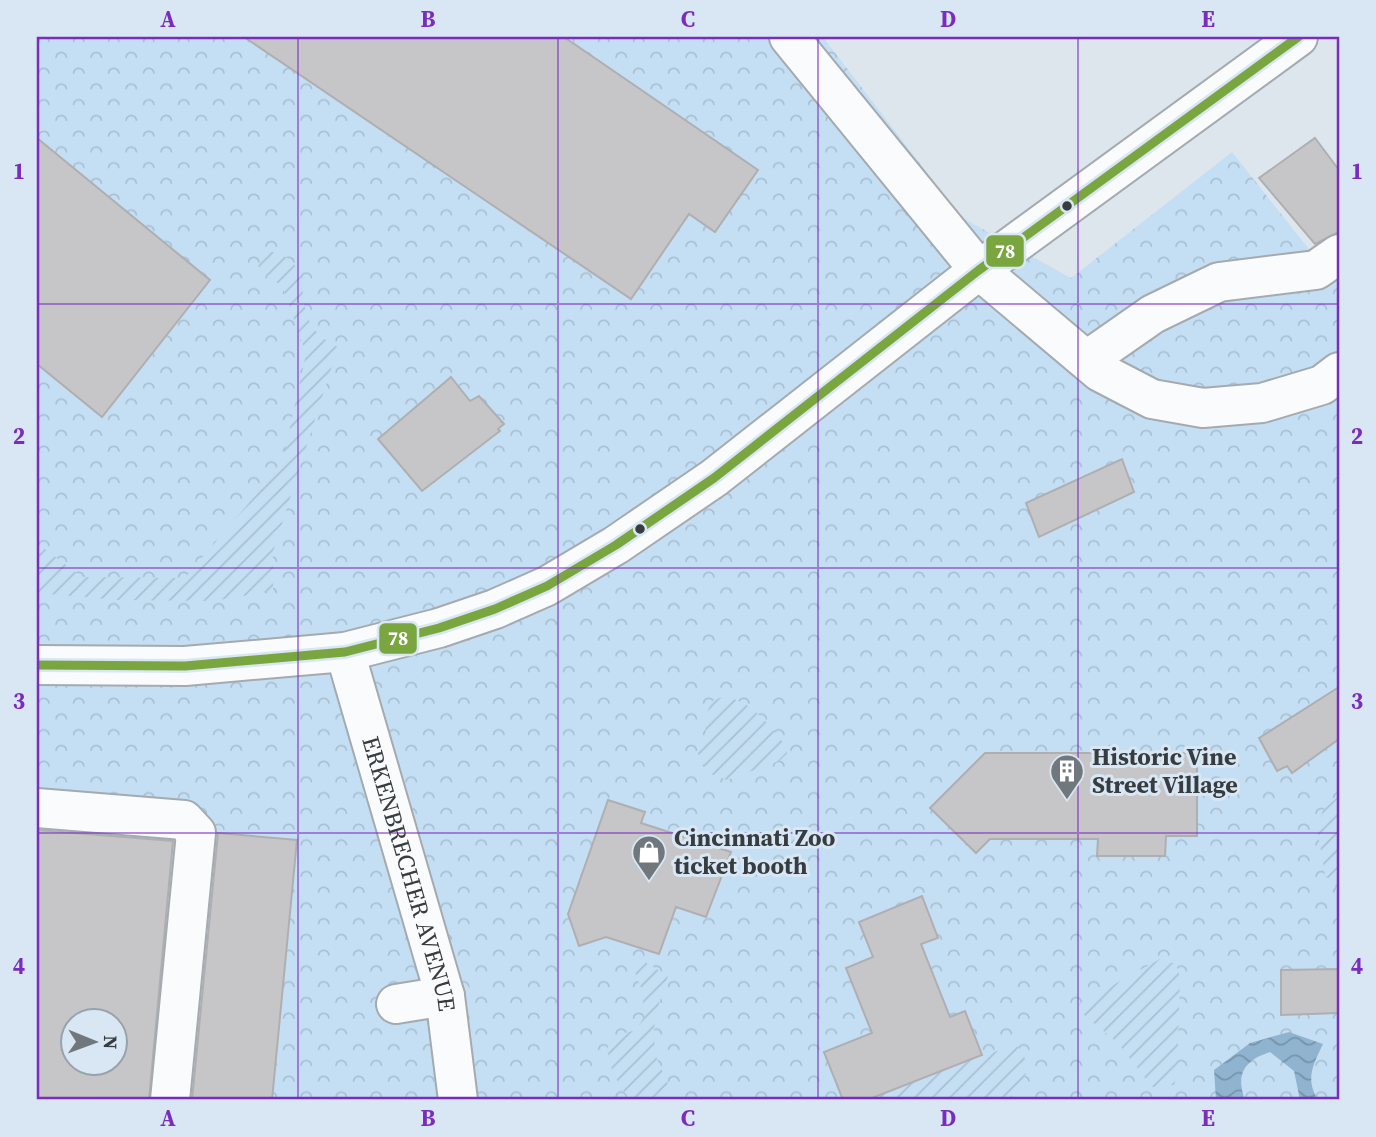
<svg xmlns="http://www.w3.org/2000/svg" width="1376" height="1137" viewBox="0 0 1376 1137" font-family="'Source Serif 4',serif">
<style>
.park{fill:url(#park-crowns);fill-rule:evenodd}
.garden{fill:url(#garden-furrows)}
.water{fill:url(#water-waves)}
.building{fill:#c6c6c9;stroke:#afafb2;stroke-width:2;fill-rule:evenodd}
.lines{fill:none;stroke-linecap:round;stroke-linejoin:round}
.minor-casing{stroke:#a4aaaf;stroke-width:42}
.major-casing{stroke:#a4aaaf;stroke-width:42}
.minor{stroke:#fafbfc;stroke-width:38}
.major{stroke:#fafbfc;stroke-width:38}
.bus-1-casing{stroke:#d8e7f3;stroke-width:14}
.bus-1{stroke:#7aa640;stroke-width:9}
.grid{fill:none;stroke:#7b2cbf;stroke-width:2;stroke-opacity:0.55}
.bus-dot{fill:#363c40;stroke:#d8e7f3;stroke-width:2.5}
.labels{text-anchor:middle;stroke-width:6;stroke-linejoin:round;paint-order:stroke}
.poi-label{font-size:24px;font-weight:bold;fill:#363c40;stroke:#d8e7f3;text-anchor:start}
.street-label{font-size:24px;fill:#363c40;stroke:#d8e7f3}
.line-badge{stroke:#d8e7f3;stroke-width:2.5}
.badge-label{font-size:19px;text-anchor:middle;font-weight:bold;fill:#fff}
.neatline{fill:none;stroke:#7b2cbf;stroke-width:2.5}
.grid-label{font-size:23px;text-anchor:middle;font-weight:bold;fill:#7b2cbf}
</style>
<defs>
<pattern id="park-crowns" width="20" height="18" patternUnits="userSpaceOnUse" patternTransform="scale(1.75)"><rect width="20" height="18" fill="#c4dff4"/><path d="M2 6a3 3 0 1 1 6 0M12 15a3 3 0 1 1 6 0" fill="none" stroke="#a9c0d2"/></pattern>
<pattern id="garden-furrows" width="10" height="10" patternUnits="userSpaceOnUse" patternTransform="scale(1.75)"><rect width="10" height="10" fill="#c4dff4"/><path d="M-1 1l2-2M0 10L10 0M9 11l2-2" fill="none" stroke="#a9c0d2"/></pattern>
<pattern id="water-waves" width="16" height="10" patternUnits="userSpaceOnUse" patternTransform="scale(1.75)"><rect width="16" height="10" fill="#90b4d0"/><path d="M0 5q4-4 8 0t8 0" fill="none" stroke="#7694aa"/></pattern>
</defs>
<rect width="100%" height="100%" fill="#dee6ed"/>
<path class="park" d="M37 37H823L961 217 1071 278 1232 152 1312 253 1339 236V1100H37ZM74 1021H116V1064H74Z"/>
<g class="garden">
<path d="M268 250C274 253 283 255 289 259 316 281 286 322 338 347L273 552V591L213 601 118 600 37 593V543L82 577 185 578 282 464 306 354 283 288 258 266Z"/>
<path d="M722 697C752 699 769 726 787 747V754L779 761 727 780 708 773 697 752 706 740 705 717 712 701Z"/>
<path d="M1339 796V892L1325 875 1317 828 1323 810Z"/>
<path d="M640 959 668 976C659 1006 650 1020 656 1055 659 1072 676 1083 664 1100H632C618 1088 602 1057 610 1037L636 1030 644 1017 642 990 632 965 634 960Z"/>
<path d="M1160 959 1176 964 1180 977 1177 1076 1174 1085 1152 1087 1118 1043 1083 1014 1079 1004Z"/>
<path d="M1017 1046C1035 1065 1025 1087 1006 1100H880V1095L982 1055Z"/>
</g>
<path class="water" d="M1289 1032 1323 1044C1313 1065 1305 1079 1318 1100H1300L1294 1071 1270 1052C1245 1060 1235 1074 1245 1100H1216L1214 1070 1250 1043Z"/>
<g class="building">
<path d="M244 37H564L758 170 715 232 689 214 631 299Z"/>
<path d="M37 138 210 280 102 417 37 364Z"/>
<path d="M1315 138 1339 170V232L1315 244 1259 178Z"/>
<path d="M451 377 470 401 479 396 504 424 498 429 500 431 422 491 378 439Z"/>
<path d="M1122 459 1134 492 1039 537 1026 503Z"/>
<path d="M1339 687V739L1292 773 1287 766 1277 771 1259 738Z"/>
<path d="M985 753H1197V836H1166L1165 856H1097L1098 839H990L976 853 930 808Z"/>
<path d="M608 800 645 812 641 823 731 852 706 917 676 907 659 954 606 937 579 946 568 914Z"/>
<path d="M37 830 173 841 149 1100H37ZM74 1021H116V1063H74Z"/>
<path d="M218 833 297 840 272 1100H192Z"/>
<path d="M922 896 938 938 921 944 950 1017 965 1011 982 1055 867 1100H843L824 1052 872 1033 846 968 873 957 859 922Z"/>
<path d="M1339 969V1013L1281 1015V970Z"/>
</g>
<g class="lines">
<g class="minor-casing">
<g id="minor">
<path d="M789 37 979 270 1100 372 1152 399 1203 408 1262 403 1322 385 1339 372"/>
<path d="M1087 360 1153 314 1219 282 1316 270 1339 254"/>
<path id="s1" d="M345 652 445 996 458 1100"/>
<path d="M37 808 184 820 196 833 170 1100"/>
<path d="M396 1004 445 996"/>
</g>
</g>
<g class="major-casing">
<path id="major" d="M37 665 185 666 345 652 439 628 495 609 547 586 616 545 714 478 979 270 1298 37"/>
</g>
<use href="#minor" class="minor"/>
<use href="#major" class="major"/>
<g class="bus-1-casing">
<path id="bus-1" d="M37 665 185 666 345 652 439 628 495 609 547 586 616 545 714 478 979 270 1298 37"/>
</g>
<use href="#bus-1" class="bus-1"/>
</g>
<path class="grid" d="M298 37V1100M558 37V1100M818 37V1100M1078 37V1100M37 304H1339M37 568H1339M37 833H1339"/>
<defs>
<g id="building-pin" transform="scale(1.75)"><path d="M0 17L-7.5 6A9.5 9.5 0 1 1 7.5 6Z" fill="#71787d" stroke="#d8e7f3"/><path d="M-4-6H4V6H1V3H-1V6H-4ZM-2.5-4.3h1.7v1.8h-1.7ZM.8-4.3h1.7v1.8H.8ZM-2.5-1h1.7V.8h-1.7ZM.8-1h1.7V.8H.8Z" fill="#fff"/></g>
<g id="shop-pin" transform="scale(1.75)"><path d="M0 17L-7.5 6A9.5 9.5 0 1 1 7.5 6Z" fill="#71787d" stroke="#d8e7f3"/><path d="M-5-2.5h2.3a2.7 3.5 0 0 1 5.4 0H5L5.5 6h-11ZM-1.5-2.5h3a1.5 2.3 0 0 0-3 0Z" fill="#fff"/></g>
</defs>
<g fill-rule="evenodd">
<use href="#building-pin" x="1067" y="771"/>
<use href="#shop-pin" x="649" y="852"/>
</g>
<g class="bus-dot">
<circle cx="1067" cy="206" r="6"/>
<circle cx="640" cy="529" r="6"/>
</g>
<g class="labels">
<g class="poi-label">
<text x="1092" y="765">Historic Vine<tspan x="1092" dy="28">Street Village</tspan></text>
<text x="674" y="846">Cincinnati Zoo<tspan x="674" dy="28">ticket booth</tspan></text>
</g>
<g class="street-label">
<text dy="8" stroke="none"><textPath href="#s1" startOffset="231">ERKENBRECHER AVENUE</textPath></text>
</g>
</g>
<g class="line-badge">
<rect x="985" y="234" width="40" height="34" rx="7" fill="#7aa640"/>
<rect x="378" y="622" width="40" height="33" rx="7" fill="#7aa640"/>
</g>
<g class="badge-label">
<text x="1005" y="258">78</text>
<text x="398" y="645">78</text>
</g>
<rect width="1376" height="1137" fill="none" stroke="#d8e7f3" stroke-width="77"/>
<g transform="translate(94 1042) rotate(91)"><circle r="33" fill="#d8e7f3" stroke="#97a3ab" stroke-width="2"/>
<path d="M0-5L12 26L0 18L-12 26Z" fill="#71787d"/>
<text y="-10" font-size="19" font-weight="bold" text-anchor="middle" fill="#363c40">N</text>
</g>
<rect x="38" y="38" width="1300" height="1060" class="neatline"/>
<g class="grid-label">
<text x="168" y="27">A</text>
<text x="428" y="27">B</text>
<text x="688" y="27">C</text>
<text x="948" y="27">D</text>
<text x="1208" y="27">E</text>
<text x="19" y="179">1</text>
<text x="1357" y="179">1</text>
<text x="19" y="444">2</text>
<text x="1357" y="444">2</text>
<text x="19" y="709">3</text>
<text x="1357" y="709">3</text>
<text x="19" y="974">4</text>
<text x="1357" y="974">4</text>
<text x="168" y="1126">A</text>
<text x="428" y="1126">B</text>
<text x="688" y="1126">C</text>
<text x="948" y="1126">D</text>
<text x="1208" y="1126">E</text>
</g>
</svg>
